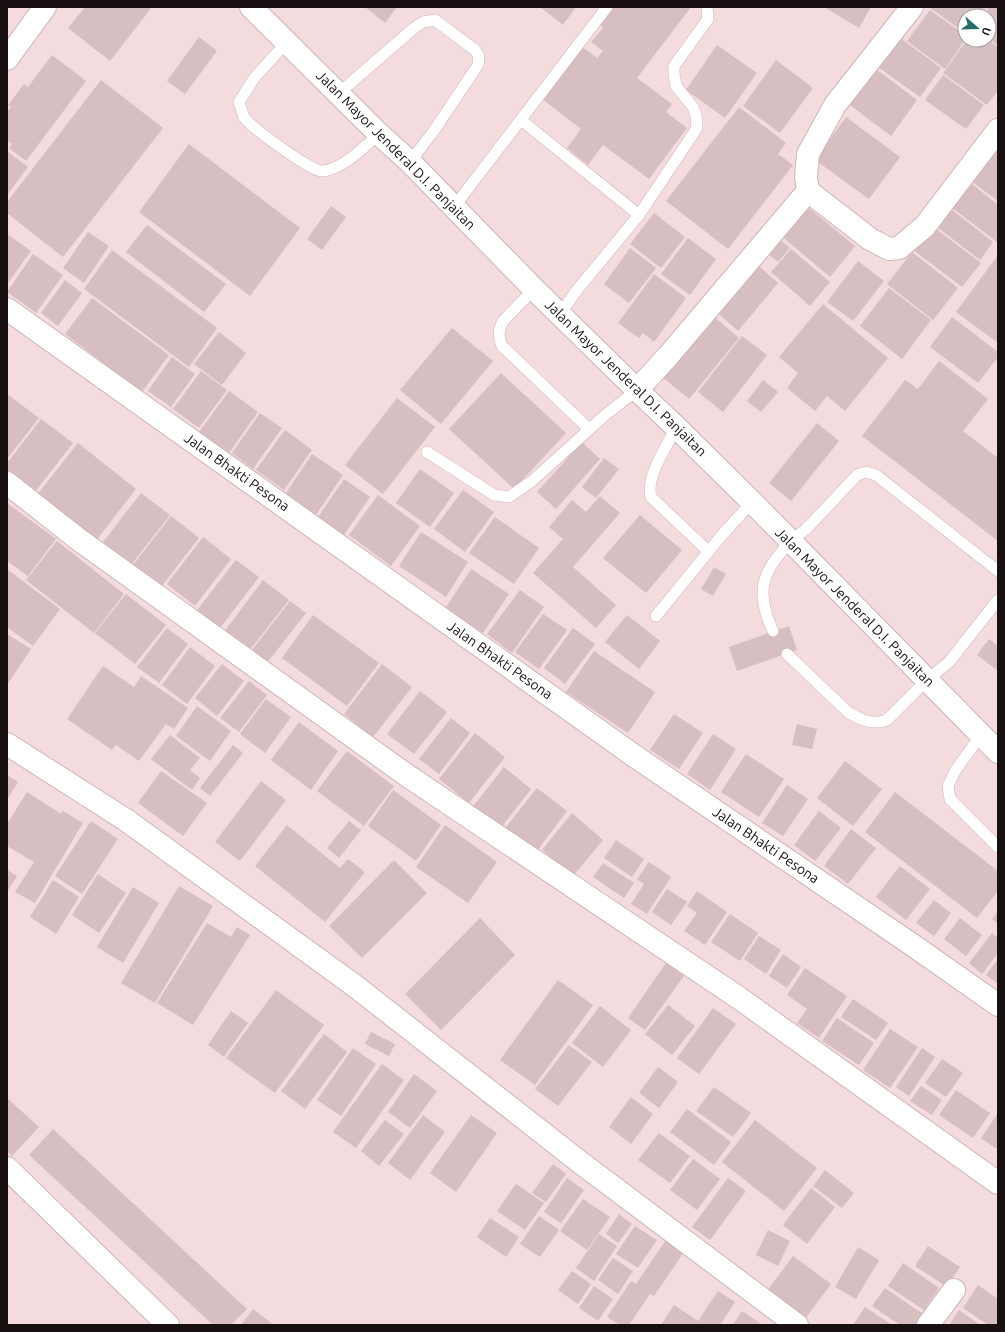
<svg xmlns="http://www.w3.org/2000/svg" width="1005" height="1332" viewBox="0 0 1005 1332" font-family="Ubuntu,sans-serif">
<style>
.building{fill:#d7bec1}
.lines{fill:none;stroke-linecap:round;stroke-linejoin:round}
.lane-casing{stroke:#cdb4b8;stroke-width:12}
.street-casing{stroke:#cdb4b8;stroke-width:24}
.secondary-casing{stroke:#cdb4b8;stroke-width:24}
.highway-casing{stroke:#cdb4b8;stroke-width:24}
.lane{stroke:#fff;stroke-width:11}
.street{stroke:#fff;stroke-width:22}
.secondary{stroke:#fff;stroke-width:22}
.highway{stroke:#fff;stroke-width:22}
.labels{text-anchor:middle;stroke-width:3;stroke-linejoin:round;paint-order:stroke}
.street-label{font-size:14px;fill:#180f11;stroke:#fff}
</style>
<rect width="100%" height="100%" fill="#f4dbde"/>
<g class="building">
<path d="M85 7H152L110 61 68 28Z"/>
<path d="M365 7H397L385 23Z"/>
<path d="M540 7H576L563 25Z"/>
<path d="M610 7H691L637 78 672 104 666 112 687 128 649 179 603 145 588 165 567 148 581 129 541 98 581 46 597 58 603 51 591 42 603 28 597 23Z"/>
<path d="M824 7H871L859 28Z"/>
<path d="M929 7H987L980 16H965V33Z"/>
<path d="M989 7H998V45L989 39V16H983Z"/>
<path d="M930 10 965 35V40L945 69 907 41Z"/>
<path d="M199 37 217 51 185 94 167 81Z"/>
<path d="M899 37 941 68 920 97 878 67Z"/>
<path d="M967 40H989L998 47V90L987 105 943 73Z"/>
<path d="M717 45 757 73 725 118 686 90Z"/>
<path d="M52 55 86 81 26 161 9 148 12 144 7 140V112L11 107 8 105 24 84 28 87Z"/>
<path d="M776 60 813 88 780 133 743 106Z"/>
<path d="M876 69 917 100 891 136 850 105Z"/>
<path d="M943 75 984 105 966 129 925 100Z"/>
<path d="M101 80 163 128 63 257 7 213V202Z"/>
<path d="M739 107 786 143 778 154 793 165 728 249 666 201Z"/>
<path d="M846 117 900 157 869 199 815 160Z"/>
<path d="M998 138V201L967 178Z"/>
<path d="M189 144 300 228 250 296 139 212Z"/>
<path d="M8 152 28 167 7 195V154Z"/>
<path d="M966 179 998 205V240L997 242 947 204Z"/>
<path d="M803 203 855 246 830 277 778 233Z"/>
<path d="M331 206 346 217 322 250 307 239Z"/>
<path d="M947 206 993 242 980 260 933 224Z"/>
<path d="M654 213 685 237 661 268 630 244Z"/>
<path d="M147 225 226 284 204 312 126 252Z"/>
<path d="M931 225 981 263 962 287 912 249Z"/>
<path d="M88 232 109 246 84 283 63 268Z"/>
<path d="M7 234 31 251 7 284Z"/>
<path d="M774 235 790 248 778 262 762 249Z"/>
<path d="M688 238 716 259 690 295 661 274Z"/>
<path d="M630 248 656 268 629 303 604 284Z"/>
<path d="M791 249 830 282 810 306 771 272Z"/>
<path d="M112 250 217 328 189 367 84 289Z"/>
<path d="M912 252 958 288 933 320 887 284Z"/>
<path d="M33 254 63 275 36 313 7 292Z"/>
<path d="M998 255V343L956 312Z"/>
<path d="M858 261 884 281 853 321 827 302Z"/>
<path d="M759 266 778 283 738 331 719 314Z"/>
<path d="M654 274 686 298 654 342 643 333 639 338 618 323Z"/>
<path d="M65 280 82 293 58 326 41 313Z"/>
<path d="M889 288 931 320 902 359 860 326Z"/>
<path d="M92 298 169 355 142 392 65 334Z"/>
<path d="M823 304 888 358 845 411 827 396 815 411 787 388 798 373 779 357Z"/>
<path d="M712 315 739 338 689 399 662 377Z"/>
<path d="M952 317 998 352V357L978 383 930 347Z"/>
<path d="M452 328 493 361 441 424 400 390Z"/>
<path d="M219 332 246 353 222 385 194 364Z"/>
<path d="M742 336 767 355 723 412 698 392Z"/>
<path d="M172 357 195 374 171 407 148 391Z"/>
<path d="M939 361 988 399 963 431 998 458V541L862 436 905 380 918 389Z"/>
<path d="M201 371 227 390 199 428 173 409Z"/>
<path d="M501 373 566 433 514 489 449 429Z"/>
<path d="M763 380 778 392 761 412 747 401Z"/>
<path d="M229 391 258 412 229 453 199 432Z"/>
<path d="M7 394 39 418 7 459Z"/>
<path d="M397 398 435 427 383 494 345 465Z"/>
<path d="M260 413 282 428 253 469 232 453Z"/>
<path d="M41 419 73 443 35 492 7 471V463Z"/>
<path d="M817 423 839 441 791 501 769 483Z"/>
<path d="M285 430 312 450 284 490 256 470Z"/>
<path d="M582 442 600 459 556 509 537 492Z"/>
<path d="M78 443 136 489 95 542 36 496Z"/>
<path d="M312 454 343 475 316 515 286 493Z"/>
<path d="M604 458 619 469 596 498 582 487Z"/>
<path d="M420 469 454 493 430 527 396 503Z"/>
<path d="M344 479 370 497 344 535 318 517Z"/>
<path d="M463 490 494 512 465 552 434 529Z"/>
<path d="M141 493 170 515 131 565 103 542Z"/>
<path d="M378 495 420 526 391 566 349 535Z"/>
<path d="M600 496 620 513 573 567 616 605 596 628 533 573 563 539 549 527 572 500 586 512Z"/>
<path d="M7 503 56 539 28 576 7 561Z"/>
<path d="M640 515 682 550 646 593 603 558Z"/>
<path d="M171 516 199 538 161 587 133 565Z"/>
<path d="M495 517 539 548 514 584 469 553Z"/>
<path d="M421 532 468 562 446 597 399 566Z"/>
<path d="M203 537 231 559 195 606 167 584Z"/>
<path d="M57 541 124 594 94 633 26 580Z"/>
<path d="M236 560 259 577 217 632 194 614Z"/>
<path d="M714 567 726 574 713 596 701 589Z"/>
<path d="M7 569 60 609 33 646 7 627Z"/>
<path d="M471 569 509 594 483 633 445 609Z"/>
<path d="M263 580 289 600 249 651 224 632Z"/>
<path d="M520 590 544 607 512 653 487 634Z"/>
<path d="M126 594 166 625 135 664 95 633Z"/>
<path d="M290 601 306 613 267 663 251 651Z"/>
<path d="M543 614 567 630 539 669 515 652Z"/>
<path d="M313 615 379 663 347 706 282 658Z"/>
<path d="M627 615 660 641 639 669 605 642Z"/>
<path d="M789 626 797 650 737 671 729 647Z"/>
<path d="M167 628 188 644 159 683 137 667Z"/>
<path d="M573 628 595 644 565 684 544 668Z"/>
<path d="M7 634 31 649 7 685Z"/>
<path d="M989 639 998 646V671L977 655Z"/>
<path d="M190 647 215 666 187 704 162 685Z"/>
<path d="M594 651 655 692 628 733 566 692Z"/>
<path d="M222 664 244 681 217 716 195 698Z"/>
<path d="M382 664 412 687 373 737 344 714Z"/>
<path d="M103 666 134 687 141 676 188 708 174 729 166 724 139 761 116 745 112 750 67 719Z"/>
<path d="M249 681 267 695 239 732 220 718Z"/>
<path d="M420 691 447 712 414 754 387 734Z"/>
<path d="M266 699 291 717 265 753 240 734Z"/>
<path d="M197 706 231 731 210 761 176 736Z"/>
<path d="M674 714 703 733 679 769 650 750Z"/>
<path d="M451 718 470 733 439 774 419 759Z"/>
<path d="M299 722 338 751 311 790 271 760Z"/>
<path d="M797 724 817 729 812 749 792 745Z"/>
<path d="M475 733 505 757 469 803 439 779Z"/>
<path d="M713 734 736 749 710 790 687 774Z"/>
<path d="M170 735 200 758 190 770 200 778 192 790 151 759Z"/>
<path d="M233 745 243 753 210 796 200 788Z"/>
<path d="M347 751 394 786 364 826 317 791Z"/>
<path d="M746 754 784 779 759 817 721 792Z"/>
<path d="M845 761 882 789 853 826 817 798Z"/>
<path d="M504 767 531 789 500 829 472 808Z"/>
<path d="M161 771 207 803 183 836 138 803Z"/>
<path d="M7 775 18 782 7 800Z"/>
<path d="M261 781 286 800 240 861 215 842Z"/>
<path d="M787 785 808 799 783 836 762 823Z"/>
<path d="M537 788 567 811 533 856 502 832Z"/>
<path d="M393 790 441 825 416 861 368 826Z"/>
<path d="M27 792 61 814 63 811 83 823 35 903 15 892 34 862 7 846V824Z"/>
<path d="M895 792 998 871V891L977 918 865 832Z"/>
<path d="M819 811 841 828 815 861 794 845Z"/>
<path d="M572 813 603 840 573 876 542 850Z"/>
<path d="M91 821 118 839 82 894 55 876Z"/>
<path d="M349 821 361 830 339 858 327 848Z"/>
<path d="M287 825 340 868 348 859 365 872 325 922 255 866Z"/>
<path d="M445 825 497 862 468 903 416 867Z"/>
<path d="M851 829 876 848 848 884 824 866Z"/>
<path d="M616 840 644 859 632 877 604 858Z"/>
<path d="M394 860 427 893 362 958 329 926Z"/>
<path d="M649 862 671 877 647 914 631 904 644 884 637 879Z"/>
<path d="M603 863 634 883 624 898 593 877Z"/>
<path d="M900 866 930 889 906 920 876 897Z"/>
<path d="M7 870 17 876 7 892Z"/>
<path d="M98 874 126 893 99 933 72 915Z"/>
<path d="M53 880 79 897 56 934 30 917Z"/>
<path d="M179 886 213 906 155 1003 121 983Z"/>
<path d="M133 887 159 903 123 963 97 947Z"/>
<path d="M667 889 687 902 671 925 652 912Z"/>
<path d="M697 891 727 912 705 945 684 931 697 913 687 906Z"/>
<path d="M934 900 951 913 934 936 916 923Z"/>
<path d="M998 911V924L992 919Z"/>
<path d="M730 914 758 933 740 961 711 942Z"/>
<path d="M480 918 515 955 441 1030 405 994Z"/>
<path d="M960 918 982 935 966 956 944 939Z"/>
<path d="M207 923 231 937 237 927 250 935 193 1025 157 1003Z"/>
<path d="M992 933 998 938V953L982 974 969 963Z"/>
<path d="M759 936 781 950 766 974 744 959Z"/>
<path d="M783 954 801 967 787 988 769 976Z"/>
<path d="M998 959V982L997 983 986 975Z"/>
<path d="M666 963 684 976 645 1030 628 1018Z"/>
<path d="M805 968 847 996 819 1038 797 1023 807 1009 787 995Z"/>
<path d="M558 980 593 1005 535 1085 500 1060Z"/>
<path d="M276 990 324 1025 275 1093 226 1058Z"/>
<path d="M853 999 888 1023 876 1040 841 1017Z"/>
<path d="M668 1005 695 1026 672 1055 645 1034Z"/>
<path d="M600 1006 631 1030 603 1067 572 1043Z"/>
<path d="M713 1008 736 1024 699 1074 677 1058Z"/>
<path d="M231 1011 248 1023 224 1057 208 1045Z"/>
<path d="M837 1018 874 1043 859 1065 822 1041Z"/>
<path d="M890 1029 918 1047 890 1088 863 1070Z"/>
<path d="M371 1032 395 1044 389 1056 365 1044Z"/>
<path d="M324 1034 347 1052 305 1109 281 1091Z"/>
<path d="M569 1045 592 1062 558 1106 535 1089Z"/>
<path d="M353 1048 376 1064 341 1116 317 1100Z"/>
<path d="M922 1048 935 1057 909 1096 896 1087Z"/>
<path d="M942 1059 963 1073 946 1097 925 1083Z"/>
<path d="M382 1064 404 1080 356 1148 333 1132Z"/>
<path d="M658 1067 678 1082 659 1108 639 1093Z"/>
<path d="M414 1074 437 1091 410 1128 388 1112Z"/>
<path d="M921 1086 942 1100 932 1115 910 1101Z"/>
<path d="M714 1087 751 1113 733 1137 696 1111Z"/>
<path d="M956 1090 990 1113 973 1138 939 1115Z"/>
<path d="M631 1097 653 1114 631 1144 609 1127Z"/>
<path d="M7 1098 39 1127 12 1156 7 1151Z"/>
<path d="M687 1109 731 1142 714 1165 670 1132Z"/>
<path d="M998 1113V1150L981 1138Z"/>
<path d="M423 1115 445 1132 410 1180 388 1163Z"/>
<path d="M471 1115 497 1133 456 1192 430 1173Z"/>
<path d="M385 1120 404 1134 379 1166 361 1151Z"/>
<path d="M755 1120 817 1168 784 1211 722 1162Z"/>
<path d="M53 1129 247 1309 231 1325H213L29 1155Z"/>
<path d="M659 1133 690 1156 670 1183 638 1160Z"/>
<path d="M693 1159 720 1179 697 1210 670 1190Z"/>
<path d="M553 1164 566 1174 546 1202 532 1193Z"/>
<path d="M825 1170 854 1193 842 1208 813 1186Z"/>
<path d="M567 1178 584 1190 561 1223 544 1212Z"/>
<path d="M728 1178 746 1191 710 1240 692 1227Z"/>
<path d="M516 1184 544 1203 525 1230 497 1211Z"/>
<path d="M811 1188 835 1207 807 1244 783 1225Z"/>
<path d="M583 1199 610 1217 587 1250 560 1231Z"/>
<path d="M619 1214 632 1224 618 1243 606 1234Z"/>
<path d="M539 1216 559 1230 540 1257 520 1244Z"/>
<path d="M490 1218 519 1237 506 1257 477 1237Z"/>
<path d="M635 1226 657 1240 638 1268 616 1254Z"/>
<path d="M768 1230 790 1241 778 1266 756 1255Z"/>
<path d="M599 1234 617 1246 594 1281 576 1268Z"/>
<path d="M666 1240 684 1252 654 1296 650 1294 629 1325H620L607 1317 631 1281 636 1284Z"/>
<path d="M928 1246 960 1267 947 1287 915 1266Z"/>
<path d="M858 1247 879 1260 856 1299 835 1287Z"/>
<path d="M793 1256 831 1284 805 1319 767 1291Z"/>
<path d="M613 1258 633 1271 618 1294 598 1280Z"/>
<path d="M903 1263 939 1288 924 1310 888 1286Z"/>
<path d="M572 1271 591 1284 578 1304 558 1290Z"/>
<path d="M978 1285 998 1299V1325H988L963 1308Z"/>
<path d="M594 1286 613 1299 598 1321 579 1308Z"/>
<path d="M885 1288 923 1314 916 1325H900L872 1306Z"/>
<path d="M718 1291 735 1302 720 1325H661L674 1305 698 1321Z"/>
<path d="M865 1307 892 1325H853Z"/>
<path d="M253 1309 274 1325H241Z"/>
<path d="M959 1310 980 1325H949Z"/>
<path d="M742 1311 763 1325H733Z"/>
</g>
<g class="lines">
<g class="lane-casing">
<g id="lane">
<path d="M287 42 255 77 239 102C241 107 242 113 244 117 249 126 311 171 321 171 341 171 365 146 379 134"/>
<path d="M339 93 414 28 423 22 435 20 475 50 479 56 478 65 433 132 410 162"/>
<path d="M521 120 639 215"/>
<path d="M454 207 607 7"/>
<path d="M534 289 503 321C498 330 498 337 502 346L589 429"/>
<path d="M560 314 577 290 639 215 697 128 696 115 693 107 676 86 674 74V66L708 19 707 7"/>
<path d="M676 427C668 445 645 477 651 497L708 551"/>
<path d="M427 452 494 495 509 497 532 481 604 416 637 390"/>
<path d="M656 616 722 535 752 502"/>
<path d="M773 631C755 593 761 570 792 541 796 537 801 533 806 529 823 512 840 493 857 475L866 472 876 475 998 571"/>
<path d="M787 654 849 713 863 720 871 722H880L887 720 927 680 949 662 998 600"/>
<path d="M981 735 955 771 948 786 950 799 998 847"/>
</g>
</g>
<g class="street-casing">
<g id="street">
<path d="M808 191 806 177 808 154 835 105 912 7"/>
<path d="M7 309 633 755 914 946 998 1005"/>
<path d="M637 390 669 355 808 191 870 239 889 249 899 248 925 226 998 130"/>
<path d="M7 483 78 539 405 774 739 998 998 1183"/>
<path d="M928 1325 954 1290"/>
</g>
</g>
<g class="secondary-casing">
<g id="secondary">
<path d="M7 59 45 7"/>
<path d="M7 744 126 820 355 986 581 1163 797 1325"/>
<path d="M7 1168 168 1325"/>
</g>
</g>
<g class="highway-casing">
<path id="highway" d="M251 7 379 134 410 162 534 289 637 390 676 427 752 502 998 752"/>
</g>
<use href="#lane" class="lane"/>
<use href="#street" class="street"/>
<use href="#secondary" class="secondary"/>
<use href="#highway" class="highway"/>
</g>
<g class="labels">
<g class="street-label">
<text transform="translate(396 150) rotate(45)" y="5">Jalan Mayor Jenderal D.I. Panjaitan</text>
<text transform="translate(626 378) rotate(44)" y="5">Jalan Mayor Jenderal D.I. Panjaitan</text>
<text transform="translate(237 472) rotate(35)" y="5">Jalan Bhakti Pesona</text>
<text transform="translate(855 607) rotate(45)" y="5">Jalan Mayor Jenderal D.I. Panjaitan</text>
<text transform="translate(500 660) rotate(35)" y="5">Jalan Bhakti Pesona</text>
<text transform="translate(766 845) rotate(34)" y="5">Jalan Bhakti Pesona</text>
</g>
</g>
<rect width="1005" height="1332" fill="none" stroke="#180f11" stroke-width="16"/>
<g transform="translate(977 28) rotate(110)"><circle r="19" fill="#ffffff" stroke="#a39fa0"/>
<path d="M0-3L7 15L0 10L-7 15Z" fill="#256e69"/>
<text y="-6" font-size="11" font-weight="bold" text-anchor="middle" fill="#180f11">U</text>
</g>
</svg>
